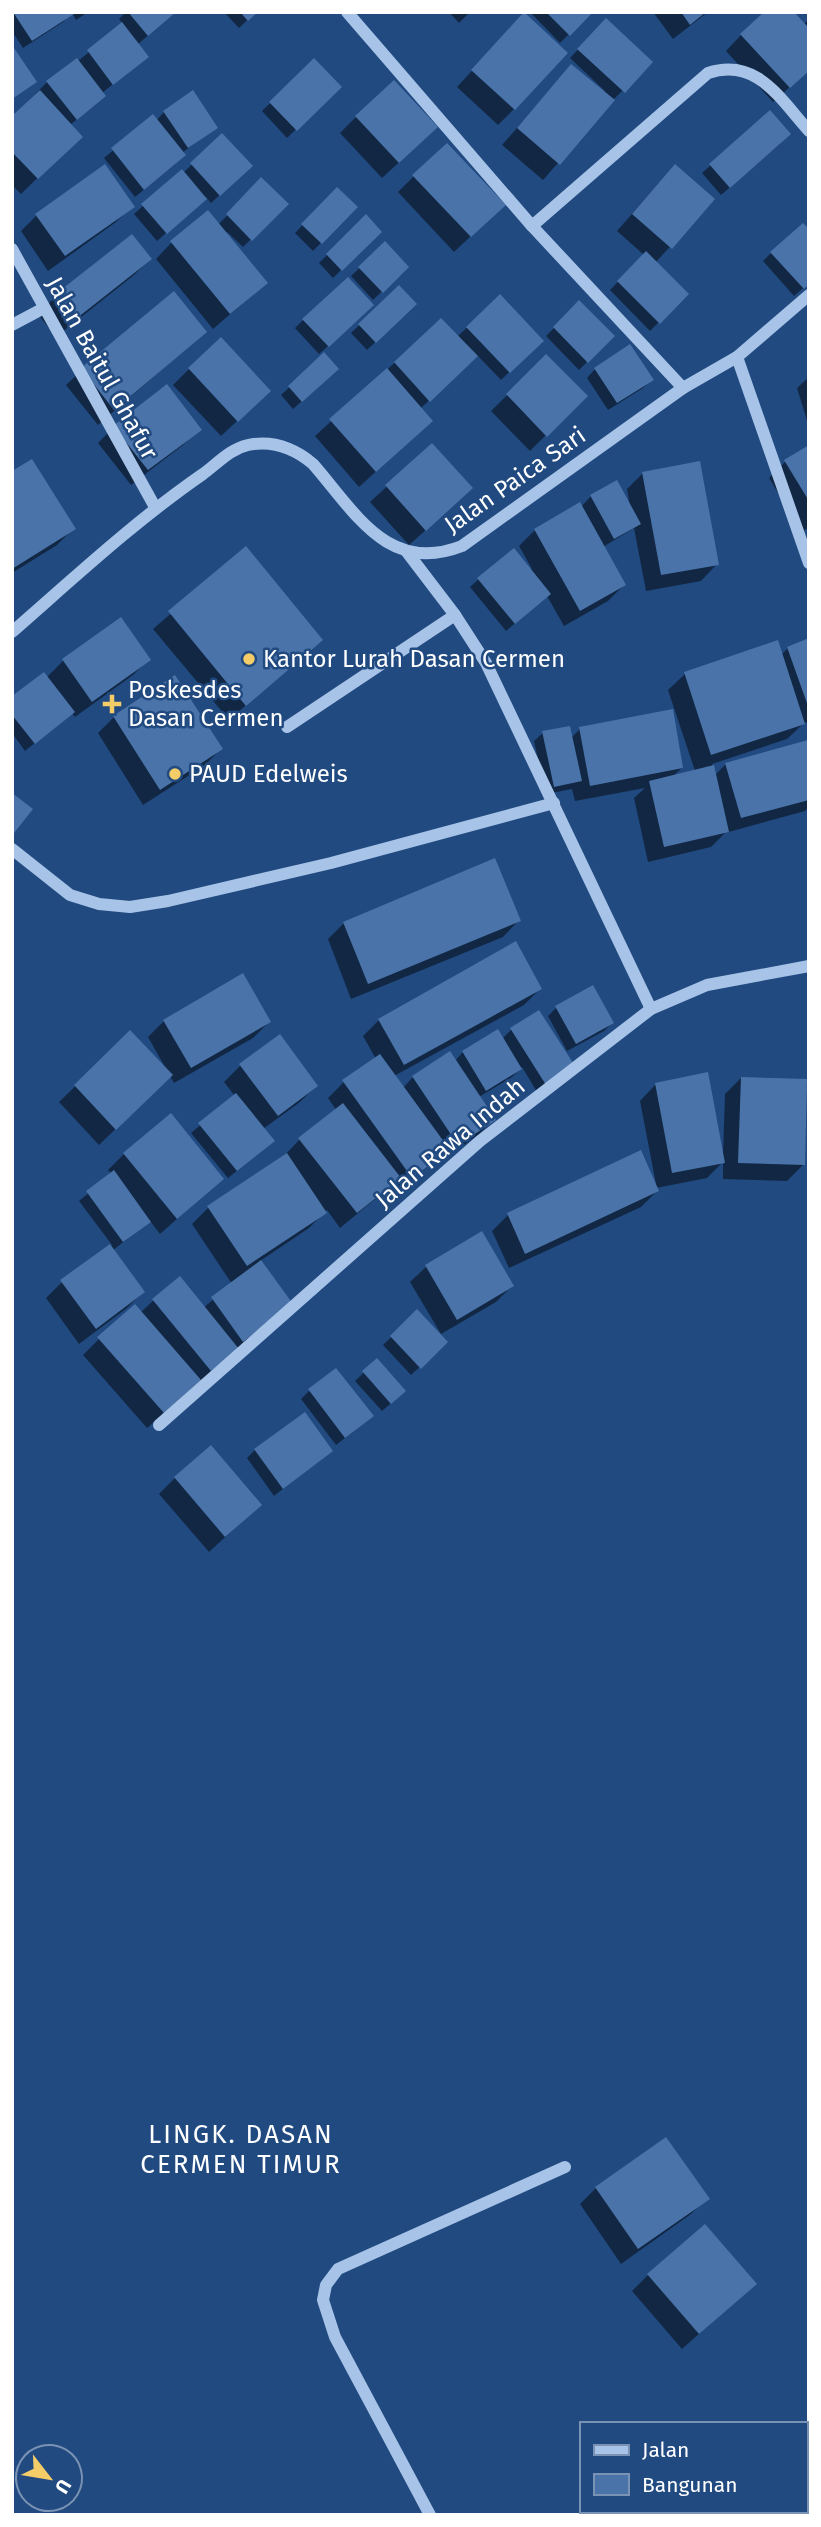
<svg xmlns="http://www.w3.org/2000/svg" width="821" height="2527" viewBox="0 0 821 2527" font-family="'Fira Sans',sans-serif">
<style>
.shadow{fill:#0007}
.building{fill:#4a74a9}
.lines{fill:none;stroke-linecap:round;stroke-linejoin:round}
.minor{stroke:#a7c3e7;stroke-width:12}
.poi-dot{fill:#f4cc68;stroke:#214a80;stroke-width:2.5}
.labels{text-anchor:middle;stroke-width:5;stroke-linejoin:round;paint-order:stroke}
.street-label{font-size:24px;fill:#fff;stroke:#214a80}
.poi-label{font-size:24px;fill:#fff;stroke:#214a80;text-anchor:start}
.neighbourhood-label{font-size:26px;letter-spacing:2px;fill:#fff;stroke:#214a80}
</style>
<rect width="100%" height="100%" fill="#214a80"/>
<g class="shadow">
<path d="M12 12H88L76 20 72 13 63 22 23 48 12 31Z"/>
<path d="M126 12H175L137 45 147 57 102 93 96 104 70 125 64 152 21 194 12 185V118L47 82 77 62 123 24 119 19Z"/>
<path d="M224 12H256L239 28Z"/>
<path d="M449 12H470L459 23Z"/>
<path d="M530 12H591L560 43Z"/>
<path d="M653 12H708L673 39Z"/>
<path d="M809 19V70L773 102 726 51 741 35 803 25Z"/>
<path d="M606 20 651 62 614 99 543 180 502 145 571 66 603 93 605 91 570 58Z"/>
<path d="M509 30 514 109 498 125 457 87Z"/>
<path d="M314 60 339 87 287 138 262 111Z"/>
<path d="M164 112 216 127 182 153 175 164 135 197 104 158 153 117 156 121Z"/>
<path d="M770 113 781 143 721 195 702 173Z"/>
<path d="M356 117 420 143 382 178 340 133Z"/>
<path d="M222 136 242 174 211 203 206 197 157 241 134 214 182 171 183 173Z"/>
<path d="M414 176 487 221 454 252 398 192Z"/>
<path d="M261 180 286 204 243 247 227 232 225 234 266 283 213 329 156 259 171 243 218 225Z"/>
<path d="M659 183 713 200 655 263 687 294 650 331 610 290 644 255 617 231Z"/>
<path d="M337 189 356 207 313 251 295 233Z"/>
<path d="M132 206 116 222 48 271 21 231 37 215Z"/>
<path d="M366 217 380 231 333 278 319 263Z"/>
<path d="M385 244 407 267 373 300 351 276Z"/>
<path d="M771 253 809 283 794 296 763 261Z"/>
<path d="M150 259 134 275 56 337 38 314 54 298Z"/>
<path d="M399 287 415 304 367 350 351 333Z"/>
<path d="M500 296 541 341 501 380 477 355 420 409 414 437 359 487 315 436 441 320 457 337Z"/>
<path d="M579 303 613 336 579 370 546 336Z"/>
<path d="M364 314 319 354 295 328 303 320Z"/>
<path d="M205 332 98 425 66 385 82 370Z"/>
<path d="M324 355 329 377 293 409 281 395Z"/>
<path d="M546 357 585 396 530 451 491 411Z"/>
<path d="M189 369 253 406 221 436 173 385Z"/>
<path d="M595 369 652 380 643 388 608 410 587 378Z"/>
<path d="M809 377V427L797 388Z"/>
<path d="M114 427 199 429 183 445 131 485 98 443Z"/>
<path d="M432 445 455 504 409 545 370 502Z"/>
<path d="M809 447V527L802 532 769 478 785 462Z"/>
<path d="M12 473 73 529 57 545 12 573Z"/>
<path d="M643 473 717 564 701 581 646 591 634 528 603 547 624 585 608 601 564 626 547 596 506 631 470 587 479 579 532 569 519 546 535 530 581 507 591 496 630 507 627 489Z"/>
<path d="M246 549 321 640 229 720 153 629Z"/>
<path d="M120 619 149 659 133 675 75 717 72 713 25 751 12 733V698L46 678 63 661Z"/>
<path d="M809 640V722L804 723 787 739 712 764 715 775 726 764 807 742 809 807 805 811 725 833 711 847 648 862 634 798 645 788 575 801 572 789 546 794 534 741 543 733 571 738 580 729 682 768 672 777 695 771 668 690 685 674 781 655 788 648Z"/>
<path d="M114 717 221 749 205 765 143 805 98 733Z"/>
<path d="M519 920 503 937 351 999 328 939 344 923Z"/>
<path d="M540 989 524 1005 394 1076 403 1088 413 1077 455 1061 463 1052 502 1039 511 1030 538 1012 572 1066 537 1092 522 1067 512 1077 479 1097 494 1119 478 1135 442 1160 440 1157 395 1192 391 1186 340 1228 327 1210 309 1228 260 1261 291 1304 147 1428 83 1355 99 1339 140 1313 154 1300 203 1308 232 1284 192 1224 208 1208 284 1156 300 1139 337 1111 328 1098 344 1082 376 1059 363 1036 379 1020Z"/>
<path d="M556 1008 612 1023 604 1031 567 1051 548 1016Z"/>
<path d="M164 1021 269 1022 253 1038 174 1083 170 1076 99 1145 59 1102 130 1033 165 1067 148 1037Z"/>
<path d="M279 1036 316 1086 300 1102 263 1129 264 1149 228 1178 191 1133 235 1096 224 1082 240 1066Z"/>
<path d="M741 1078 803 1165 787 1181 723 1179V1162L707 1178 656 1188 657 1191 641 1207 509 1268 492 1231 508 1215 656 1184 640 1101 656 1084 723 1155 725 1094Z"/>
<path d="M124 1154 222 1179 160 1234 150 1221 112 1251 143 1292 127 1308 79 1344 46 1298 62 1282 112 1245 79 1201 112 1174 108 1170Z"/>
<path d="M427 1266 512 1286 496 1302 441 1334 410 1282Z"/>
<path d="M417 1312 446 1342 411 1375 383 1345Z"/>
<path d="M377 1360 396 1399 382 1411 355 1381Z"/>
<path d="M309 1391 363 1424 336 1445 301 1399Z"/>
<path d="M255 1450 331 1451 274 1496 247 1458Z"/>
<path d="M175 1478 260 1505 209 1552 159 1494Z"/>
<path d="M666 2139 707 2198 691 2214 621 2264 580 2204 596 2188Z"/>
<path d="M648 2275 755 2284 682 2349 632 2291Z"/>
</g>
<g class="building">
<path d="M13 12H73L74 14 32 41Z"/>
<path d="M128 12H176L148 36Z"/>
<path d="M240 12H258L248 21Z"/>
<path d="M524 12 568 53 515 110 471 70Z"/>
<path d="M546 12H593L570 36Z"/>
<path d="M681 12H706L690 25Z"/>
<path d="M764 12H794L809 28V71L790 88 740 34Z"/>
<path d="M606 18 653 62 625 93 577 49Z"/>
<path d="M122 22 149 57 113 85 87 50Z"/>
<path d="M12 45 37 82 12 99Z"/>
<path d="M77 58 106 96 77 120 46 81Z"/>
<path d="M314 58 342 87 297 131 269 102Z"/>
<path d="M571 64 615 100 560 165 517 128Z"/>
<path d="M394 80 438 127 399 163 355 116Z"/>
<path d="M40 90 83 137 38 179 12 152V116Z"/>
<path d="M193 90 218 128 188 148 163 111Z"/>
<path d="M770 110 791 134 730 188 709 164Z"/>
<path d="M153 114 186 155 144 190 111 148Z"/>
<path d="M222 133 253 166 220 196 190 163Z"/>
<path d="M447 143 506 205 471 237 412 175Z"/>
<path d="M105 164 135 207 65 256 35 214Z"/>
<path d="M675 164 715 199 672 249 632 214Z"/>
<path d="M182 169 207 199 167 234 141 204Z"/>
<path d="M261 177 289 204 252 241 226 214Z"/>
<path d="M337 187 358 207 322 244 301 224Z"/>
<path d="M208 210 268 283 230 314 170 241Z"/>
<path d="M366 214 382 232 342 271 326 254Z"/>
<path d="M803 223 809 229V284L804 289 770 252Z"/>
<path d="M132 234 152 259 72 322 52 297Z"/>
<path d="M385 241 409 267 383 293 358 267Z"/>
<path d="M646 251 689 294 660 324 617 281Z"/>
<path d="M348 277 374 305 329 347 302 319Z"/>
<path d="M399 285 417 304 376 343 358 324Z"/>
<path d="M174 291 207 332 114 410 81 368Z"/>
<path d="M500 294 544 341 510 373 466 327Z"/>
<path d="M579 300 615 336 588 363 553 327Z"/>
<path d="M441 318 478 356 430 402 394 362Z"/>
<path d="M221 337 271 391 238 422 188 368Z"/>
<path d="M630 344 654 380 617 403 594 368Z"/>
<path d="M324 352 339 369 302 402 288 386Z"/>
<path d="M546 354 588 396 547 437 506 394Z"/>
<path d="M387 368 433 421 376 472 329 419Z"/>
<path d="M167 384 202 430 148 470 113 426Z"/>
<path d="M432 443 473 488 426 531 385 485Z"/>
<path d="M809 445V501L784 460Z"/>
<path d="M32 459 76 529 12 569V471Z"/>
<path d="M700 461 719 565 661 575 642 472Z"/>
<path d="M617 480 641 524 614 539 590 495Z"/>
<path d="M580 502 626 585 580 611 534 529Z"/>
<path d="M246 546 323 640 246 706 168 611Z"/>
<path d="M514 548 551 594 515 624 477 578Z"/>
<path d="M121 617 151 660 92 702 62 659Z"/>
<path d="M809 638V706H808L787 647Z"/>
<path d="M778 640 805 724 711 755 684 672Z"/>
<path d="M44 672 75 712 35 744 12 715V696Z"/>
<path d="M175 675 223 749 160 790 113 716Z"/>
<path d="M673 709 683 768 590 786 579 727Z"/>
<path d="M570 726 582 781 554 787 542 731Z"/>
<path d="M808 740 809 800 741 818 725 763Z"/>
<path d="M714 765 729 832 664 847 649 781Z"/>
<path d="M12 793 33 809 14 833 12 831Z"/>
<path d="M495 858 521 921 368 984 343 922Z"/>
<path d="M516 941 542 989 404 1065 378 1019Z"/>
<path d="M243 973 271 1022 191 1068 163 1020Z"/>
<path d="M593 985 614 1023 576 1044 555 1006Z"/>
<path d="M539 1010 575 1066 546 1085 510 1028Z"/>
<path d="M498 1029 522 1069 486 1091 462 1051Z"/>
<path d="M130 1030 173 1075 116 1130 74 1085Z"/>
<path d="M280 1034 318 1086 278 1116 239 1064Z"/>
<path d="M450 1051 496 1120 458 1145 412 1076Z"/>
<path d="M380 1054 450 1150 412 1178 342 1080Z"/>
<path d="M708 1072 725 1163 672 1173 655 1083Z"/>
<path d="M741 1077 807 1079 805 1165 738 1163Z"/>
<path d="M236 1093 275 1141 237 1171 198 1123Z"/>
<path d="M343 1103 401 1178 357 1213 298 1138Z"/>
<path d="M171 1113 224 1179 177 1219 123 1153Z"/>
<path d="M641 1150 659 1191 525 1254 507 1213Z"/>
<path d="M287 1153 327 1213 247 1266 207 1206Z"/>
<path d="M114 1170 151 1222 123 1242 86 1191Z"/>
<path d="M482 1231 514 1286 457 1320 425 1265Z"/>
<path d="M110 1244 145 1292 96 1329 60 1280Z"/>
<path d="M261 1260 293 1304 243 1342 211 1297Z"/>
<path d="M180 1276 239 1349 211 1371 152 1299Z"/>
<path d="M135 1304 201 1380 164 1413 97 1337Z"/>
<path d="M417 1309 448 1342 421 1369 390 1336Z"/>
<path d="M377 1358 406 1391 391 1404 362 1371Z"/>
<path d="M336 1368 374 1416 345 1438 308 1389Z"/>
<path d="M305 1412 333 1451 283 1489 254 1449Z"/>
<path d="M211 1445 262 1505 225 1537 174 1477Z"/>
<path d="M666 2137 710 2199 638 2249 595 2187Z"/>
<path d="M705 2224 757 2284 699 2334 647 2274Z"/>
</g>
<g class="lines">
<g class="minor">
<path d="M347 12 532 226 683 388"/>
<path d="M532 226 708 73C757 57 780 99 809 131"/>
<path d="M12 249 155 507"/>
<path d="M12 325 44 308"/>
<path d="M737 357 809 563"/>
<path d="M407 552 455 615 486 663 651 1009"/>
<path d="M12 632C75 577 135 521 203 474 218 463 230 449 248 445 273 440 294 448 313 464 355 512 388 575 462 546L683 388 737 357 809 295"/>
<path d="M287 727 455 615"/>
<path d="M12 849 70 895 99 904 130 907 168 901 331 863 554 803"/>
<path d="M159 1425 480 1141 651 1009 707 985 809 966"/>
<path d="M805 2454 809 2453"/>
<path d="M430 2515 335 2337 323 2300 326 2285 338 2269 565 2167"/>
<path d="M620 2515 631 2511"/>
</g>
</g>
<g class="poi-dot">
<circle cx="249" cy="659" r="7"/>
<path d="M108.5 693.5h7v7h7v7h-7v7h-7v-7h-7v-7h7z"/>
<circle cx="175" cy="774" r="7"/>
</g>
<g class="labels">
<g class="street-label">
<text transform="translate(102 368) rotate(61)" y="8">Jalan Baitul Ghafur</text>
<text transform="translate(515 480) rotate(-35)" y="8">Jalan Paica Sari</text>
<text transform="translate(450 1143) rotate(-40)" y="8">Jalan Rawa Indah</text>
</g>
<g class="poi-label">
<text x="263" y="667">Kantor Lurah Dasan Cermen</text>
<text x="128" y="698">Poskesdes<tspan x="128" dy="28">Dasan Cermen</tspan></text>
<text x="189" y="782">PAUD Edelweis</text>
</g>
<g class="neighbourhood-label">
<text x="241" y="2143">LINGK. DASAN<tspan x="241" dy="30">CERMEN TIMUR</tspan></text>
</g>
</g>
<rect width="821" height="2527" fill="none" stroke="#ffffff" stroke-width="28"/>
<rect x="580" y="2422" width="228" height="91" fill="#214a80" stroke="#7a92b3" stroke-width="2"/>
<rect x="594" y="2445" width="35" height="10" fill="#a7c3e7" stroke="#7a92b3" stroke-width="2"/>
<text x="642" y="2457" font-size="21" fill="#ffffff">Jalan</text>
<rect x="594" y="2474" width="35" height="21" fill="#4a74a9" stroke="#7a92b3" stroke-width="2"/>
<text x="642" y="2492" font-size="21" fill="#ffffff">Bangunan</text>
<g transform="translate(49 2478) rotate(121)"><circle r="33" fill="#214a80" stroke="#7a92b3" stroke-width="2"/>
<path d="M0-5L12 26L0 18L-12 26Z" fill="#f4cc68"/>
<text y="-10" font-size="19" font-weight="bold" text-anchor="middle" fill="#ffffff">U</text>
</g>
</svg>
